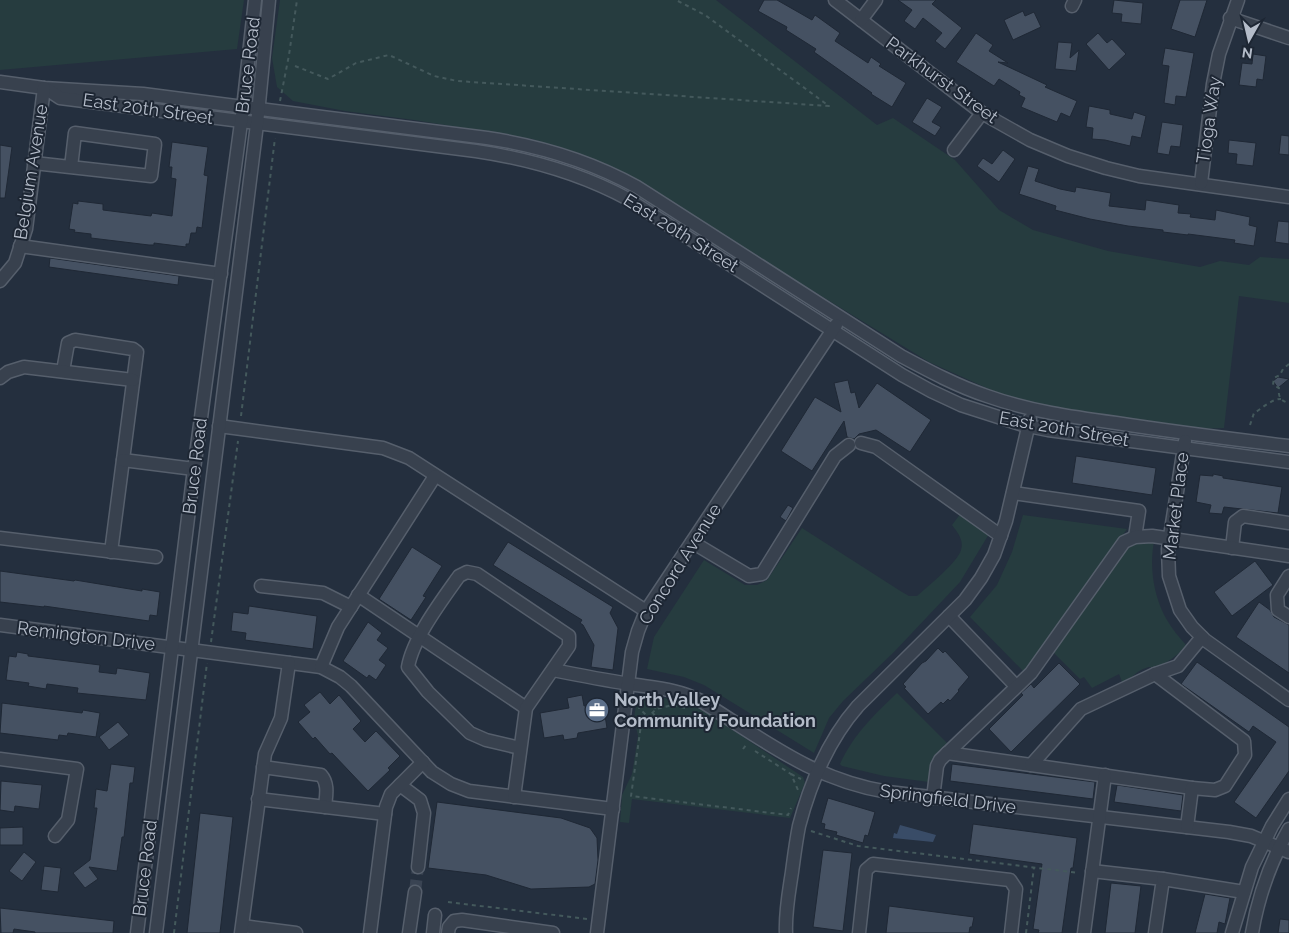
<svg xmlns="http://www.w3.org/2000/svg" width="1289" height="933" viewBox="0 0 1289 933" font-family="Raleway,sans-serif">
<style>
.green{fill:#263c3f}
.water{fill:#394c67}
.building{fill:#455162;stroke:#1f2835}
.lines{fill:none;stroke-linecap:round;stroke-linejoin:round}
.minor-tunnel{stroke:#3a4453;stroke-width:12;stroke-dasharray:12 6;stroke-linecap:butt}
.minor-casing{stroke:#565f6c;stroke-width:15}
.path{stroke:#44595c;stroke-width:2;stroke-dasharray:4 4;stroke-linecap:butt}
.minor{stroke:#38414e;stroke-width:12}
.labels{text-anchor:middle;stroke-width:4;stroke-linejoin:round;paint-order:stroke}
.street-label{font-size:18px;fill:#b4bcc9;stroke:#1d2633}
.poi-label{font-size:18px;font-weight:bold;fill:#b4bcc9;stroke:#1d2633;text-anchor:start}
</style>
<rect width="100%" height="100%" fill="#242f3e"/>
<g class="green">
<path d="M0 0H244L237 49 0 70Z"/>
<path d="M280 0H716L877 125 893 118 955 160 999 210 1033 230 1108 251 1200 267 1220 261 1249 265 1260 257 1289 259V303L1239 296 1224 428 1200 429 1044 406 1000 394 929 362 606 164 532 139 414 120 345 111 293 101 277 87 272 58Z"/>
<path d="M961 513 989 534 960 582 894 652 843 701 829 718 814 753 704 685 684 677 647 669 654 637 704 560 745 585H757L767 580 802 528 902 592 909 596H917C927 587 958 562 961 550 964 540 958 533 952 525Z"/>
<path d="M1023 515 1127 529 1039 653 1023 671 970 617 997 585 1012 552Z"/>
<path d="M1140 541 1154 542C1149 567 1154 598 1167 620 1172 629 1179 637 1186 645 1180 654 1164 666 1153 667 1148 668 1151 666 1146 668 1136 671 1131 679 1123 684L1119 674 1092 688 1084 677 1080 679 1052 651 1124 550 1132 544Z"/>
<path d="M897 693 950 746 930 764 929 782 884 776 842 766 840 764C854 734 873 716 897 693Z"/>
<path d="M650 695 694 704 803 777 805 783 790 818 632 799 629 823 620 822 622 795 632 774 638 736 634 718 637 697Z"/>
</g>
<path class="water" d="M900 825 936 835 933 842 893 838 894 833 897 834Z"/>
<g class="building">
<path d="M764 0H777L812 20 815 15 840 33 835 41 868 63 871 57 881 64 879 66 906 83 892 107 871 94 872 93 814 52 816 49 786 30 787 27 758 11Z"/>
<path d="M898 0H936L932 4 962 28 945 49 935 41 942 33 923 18 915 29 904 21 912 10Z"/>
<path d="M1114 0 1143 3 1141 24 1121 22 1122 14 1112 13Z"/>
<path d="M1180 0H1207L1195 37 1171 29Z"/>
<path d="M1023 11 1025 16 1034 12 1041 27 1013 40 1004 20Z"/>
<path d="M976 33 993 45 989 51 1008 63 998 62 1047 85 1045 87 1077 101 1070 117 1061 113 1057 122 1021 107 1025 98 1019 95 1020 92 999 79 994 86 956 62Z"/>
<path d="M1098 33 1107 43 1112 39 1126 54 1109 70 1086 44Z"/>
<path d="M1058 42 1072 43 1070 58 1079 50 1076 71 1055 69Z"/>
<path d="M1165 48 1194 53 1186 97 1176 96 1175 105 1164 103 1169 66 1162 65Z"/>
<path d="M1253 54 1266 56 1263 80 1257 79 1256 87 1239 85 1242 63 1252 64Z"/>
<path d="M927 98 942 107 932 122 941 127 935 136 912 122Z"/>
<path d="M1089 106 1110 110V114L1132 119 1134 112 1146 116 1141 138 1132 136 1130 146 1105 140 1092 139 1093 128 1086 127Z"/>
<path d="M1162 122 1183 125 1180 147 1171 146 1169 155 1157 153Z"/>
<path d="M1281 135 1289 136V155L1279 154Z"/>
<path d="M1229 140 1256 143 1253 166 1236 164 1237 154 1228 153Z"/>
<path d="M172 142 208 147 204 175 208 176 202 228 197 227 196 233H191L189 244H186V247L154 243V245H149L91 238V234L74 232 75 230 69 229 73 203 78 204V201L103 204V210L151 216 152 213 172 216 176 179 171 178 172 167H169Z"/>
<path d="M0 145 12 147 5 198H0Z"/>
<path d="M1003 150 1015 159 999 182 977 166 983 158 992 164Z"/>
<path d="M1028 166 1039 169 1035 181 1060 189 1075 192 1076 187 1111 193 1109 206 1145 210 1146 200 1179 205 1178 213 1191 214 1190 217 1215 220 1216 210 1250 217 1249 225 1257 227 1254 246 1234 243 1235 240 1188 234V235L1163 232V230L1128 226 1090 219 1055 210 1056 206 1019 194Z"/>
<path d="M1278 221 1289 222V244L1275 242Z"/>
<path d="M50 258 179 276 178 285 49 267Z"/>
<path d="M1278 377 1289 379 1278 388 1273 381Z"/>
<path d="M848 380 851 393 855 392 859 408 877 383 931 420 910 452 876 430 859 434 854 439 847 437 844 421 812 471 781 451 815 397 841 412 834 383Z"/>
<path d="M1076 456 1156 468 1152 495 1072 483Z"/>
<path d="M1213 474 1223 476V478L1282 487 1278 513 1224 507 1222 514 1209 513 1211 505 1196 502 1200 475 1213 476Z"/>
<path d="M788 505 793 508 786 521 780 517Z"/>
<path d="M508 542 613 607 610 613 618 628 613 670 591 667 594 645 583 625 580 623 582 620 493 565Z"/>
<path d="M412 547 442 566 423 596 426 597 411 620 379 599Z"/>
<path d="M1255 561 1273 585 1232 616 1214 592Z"/>
<path d="M0 571 74 581 75 580 142 591V589L160 592 157 616 150 615 149 621 44 606V607L0 602Z"/>
<path d="M1259 602 1270 610 1274 617 1289 625V673L1236 637Z"/>
<path d="M249 606 317 616 313 649 245 640 246 633 231 631 233 612 248 614Z"/>
<path d="M368 622 382 633 377 640 388 648 379 660 386 665 376 680 369 675 367 678 343 661Z"/>
<path d="M938 648 943 653 945 651 969 677 958 690 959 691 950 701 948 699 943 704 941 702 928 714 904 688 906 687 903 684 922 663 926 661Z"/>
<path d="M17 652 28 654V656L100 665 99 672 116 674 117 668 150 673 146 700 77 693 78 688 47 684 46 689 28 686 29 683 6 680 9 656 16 657Z"/>
<path d="M1197 662 1289 727V771L1256 818 1234 802 1276 742 1253 726 1249 732 1181 684Z"/>
<path d="M1059 663 1080 684 1011 752 989 729 1023 695 1021 693 1031 684 1034 688Z"/>
<path d="M320 692 330 704 339 695 361 721 353 729 365 742 376 731 400 756 388 768 390 770 368 791 332 753 330 754 315 737 313 739 298 722 310 712 304 705Z"/>
<path d="M582 695 584 706 603 703 607 728 578 733 577 738 564 740 563 735 544 738 540 713 569 708 567 698Z"/>
<path d="M2 703 82 713 83 710 100 713 96 737 68 733 67 736 59 735 58 740 0 733Z"/>
<path d="M118 722 129 735 109 750 99 737Z"/>
<path d="M111 764 135 767 133 783H130L124 837H122L117 871 89 867 98 879 85 888 73 873 90 860 97 808H94L96 789 107 791Z"/>
<path d="M952 764 1095 782 1093 799 950 781Z"/>
<path d="M1 781 42 785 39 809 15 806 14 812 0 810Z"/>
<path d="M1117 785 1183 795 1181 811 1114 802Z"/>
<path d="M828 798 875 812 868 836 865 835 863 843 836 835 837 832 824 829 825 824 821 823Z"/>
<path d="M437 802 561 818 590 828 597 838 598 860 595 884 589 887 531 889 486 875 428 868Z"/>
<path d="M200 813 233 817 220 933H187Z"/>
<path d="M973 824 1077 838 1073 868H1071L1062 933H1038L1039 930 1033 929 1042 864 969 854Z"/>
<path d="M23 827V845H0V828Z"/>
<path d="M823 850 852 853 843 931 813 927Z"/>
<path d="M24 852 36 862 22 881 9 871Z"/>
<path d="M44 866 61 868 58 892 41 890Z"/>
<path d="M1111 883 1141 886 1135 933H1105Z"/>
<path d="M1205 894 1230 898 1225 924 1219 922 1217 933H1195Z"/>
<path d="M889 906 974 917 972 927H970L969 933H886Z"/>
<path d="M0 908 114 921 113 933H35V932L14 929 13 933H1Z"/>
<path d="M1280 919 1289 920V933H1278Z"/>
</g>
<g class="lines">
<path class="minor-tunnel" d="M415 892 418 867"/>
<g class="minor-casing">
<g id="minor">
<path d="M835 0 982 113 1030 140 1068 156 1106 168 1139 176 1289 197"/>
<path d="M1072 6 1075 0"/>
<path d="M1230 18 1289 38"/>
<path d="M861 20 876 0"/>
<path d="M0 82 44 88 143 94 487 138C540 146 590 161 637 187L901 356C929 371 957 386 987 396 1029 411 1072 417 1116 423 1174 432 1231 439 1289 446"/>
<path d="M48 90 60 98 476 151C530 159 580 173 628 199L902 375 931 391 961 405 1023 425 1048 430 1289 462"/>
<path d="M954 150 982 113"/>
<path d="M34 163 151 176 155 144 75 133 71 167"/>
<path d="M1201 183 1213 84 1219 54 1238 0"/>
<path d="M20 246 221 274"/>
<path d="M0 281 15 263 26 229 44 88"/>
<path d="M63 371 68 343 75 340 133 349 137 352 111 552"/>
<path d="M0 378 8 372 24 367 133 380"/>
<path d="M219 426 383 448 409 458 646 611"/>
<path d="M1185 441 1168 549 1169 576 1180 610 1192 627 1205 640 1289 700"/>
<path d="M861 443 876 447 1001 536"/>
<path d="M123 460 194 469"/>
<path d="M1013 493 1139 511 1135 537"/>
<path d="M0 538 156 557"/>
<path d="M692 542 749 576 762 574 835 456 849 445"/>
<path d="M1232 548 1235 522 1243 516 1289 523"/>
<path d="M1289 576 1277 595 1278 610 1289 617"/>
<path d="M261 586 323 593 351 607"/>
<path d="M358 595 526 708"/>
<path d="M949 616 1016 686"/>
<path d="M0 625 321 667 340 677 351 686 432 772 451 784 469 791 613 809"/>
<path d="M321 667 338 627 435 476"/>
<path d="M553 670C578 675 604 680 630 684 655 688 678 689 701 701 764 740 813 780 888 792L1229 832 1251 836 1289 852"/>
<path d="M947 753 1031 765 1081 709 1155 674"/>
<path d="M0 759 77 769 68 820 55 836"/>
<path d="M1031 765 1192 788"/>
<path d="M263 767 321 775C329 784 326 796 325 807"/>
<path d="M400 785 420 800 424 813 418 867"/>
<path d="M514 797 526 708 569 646V636L477 574 467 572 459 576C442 600 413 638 408 667L428 692 470 733 486 740 520 748"/>
<path d="M933 798 937 766 940 760 1031 673 1124 542 1135 537 1152 536 1289 556"/>
<path d="M258 799 385 814"/>
<path d="M1187 827 1192 788 1215 790 1225 786 1245 755 1244 741 1155 674 1178 666 1202 637"/>
<path d="M1092 871 1163 879 1155 933"/>
<path d="M1163 879 1244 892"/>
<path d="M243 926 296 933"/>
<path d="M137 933 194 469 243 108 255 0"/>
<path d="M156 933 257 124 269 0"/>
<path d="M241 933 265 754 281 718 289 663"/>
<path d="M370 933 386 807 391 794 423 762"/>
<path d="M409 933 415 892"/>
<path d="M433 933 435 915"/>
<path d="M448 933 449 927 454 921 462 920 553 933"/>
<path d="M597 933 632 652 638 631 646 611 836 325"/>
<path d="M786 933C785 912 789 892 792 872 794 857 796 841 799 826 810 784 829 739 858 706L965 600 981 578 994 555 1006 521 1030 419"/>
<path d="M859 933 866 870 873 864 1010 880 1016 889 1011 933"/>
<path d="M1084 933 1105 775"/>
<path d="M1232 933 1252 867 1272 826 1289 799"/>
<path d="M1252 933C1258 897 1271 861 1289 829"/>
</g>
</g>
<g class="path">
<path d="M295 66 328 79 356 63 389 55 434 76 457 81 829 106 705 15 676 0"/>
<path d="M280 101 289 55 297 0"/>
<path d="M1289 364 1283 369 1280 375 1274 378 1273 385 1279 388C1278 396 1280 401 1289 403"/>
<path d="M241 416 275 138"/>
<path d="M1250 425 1254 413C1263 408 1271 399 1281 399"/>
<path d="M211 642 238 441"/>
<path d="M643 698 640 702 639 708 648 717"/>
<path d="M650 698 656 709"/>
<path d="M685 708 673 705 656 709 641 725 631 796 788 815 791 808"/>
<path d="M653 713 660 724"/>
<path d="M743 749 746 745"/>
<path d="M755 751 791 774 798 790"/>
<path d="M791 774 801 779"/>
<path d="M811 831 858 846 1079 873"/>
<path d="M448 902 587 919"/>
<path d="M174 933 207 663"/>
<path d="M1026 933 1034 867"/>
</g>
<use href="#minor" class="minor"/>
</g>
<defs>
<g id="office-disc" transform="scale(1.25)"><circle r="9.5" fill="#5c6f8a" stroke="#1d2633"/><path d="M-6-3h4V-5.5h4V-3h4V5H-6ZM-1-4.5V-3h2v-1.5ZM-6 0V1H6V0Z" fill="#fff"/></g>
</defs>
<g fill-rule="evenodd">
<use href="#office-disc" x="597" y="710"/>
</g>
<g class="labels">
<g class="street-label">
<text transform="translate(248 65) rotate(-83)" y="6">Bruce Road</text>
<text transform="translate(942 80) rotate(36)" y="6">Parkhurst Street</text>
<text transform="translate(148 109) rotate(8)" y="6">East 20th Street</text>
<text transform="translate(1209 120) rotate(-82)" y="6">Tioga Way</text>
<text transform="translate(31 172) rotate(-81)" y="6">Belgium Avenue</text>
<text transform="translate(681 233) rotate(32)" y="6">East 20th Street</text>
<text transform="translate(1064 429) rotate(10)" y="6">East 20th Street</text>
<text transform="translate(195 466) rotate(-83)" y="6">Bruce Road</text>
<text transform="translate(1176 506) rotate(-83)" y="6">Market Place</text>
<text transform="translate(680 564) rotate(-58)" y="6">Concord Avenue</text>
<text transform="translate(86 636) rotate(7)" y="6">Remington Drive</text>
<text transform="translate(948 799) rotate(7)" y="6">Springfield Drive</text>
<text transform="translate(145 868) rotate(-83)" y="6">Bruce Road</text>
</g>
<g class="poi-label">
<text x="614" y="706">North Valley<tspan x="614" dy="21">Community Foundation</tspan></text>
</g>
</g>
<g transform="translate(1249 40) rotate(188)" stroke="#1d2633" stroke-width="4" paint-order="stroke">
<path d="M0-4L9 19L0 12L-9 19Z" fill="#b4bcc9"/>
<text y="-8" font-size="14" font-weight="bold" text-anchor="middle" fill="#b4bcc9">N</text>
</g>
</svg>
